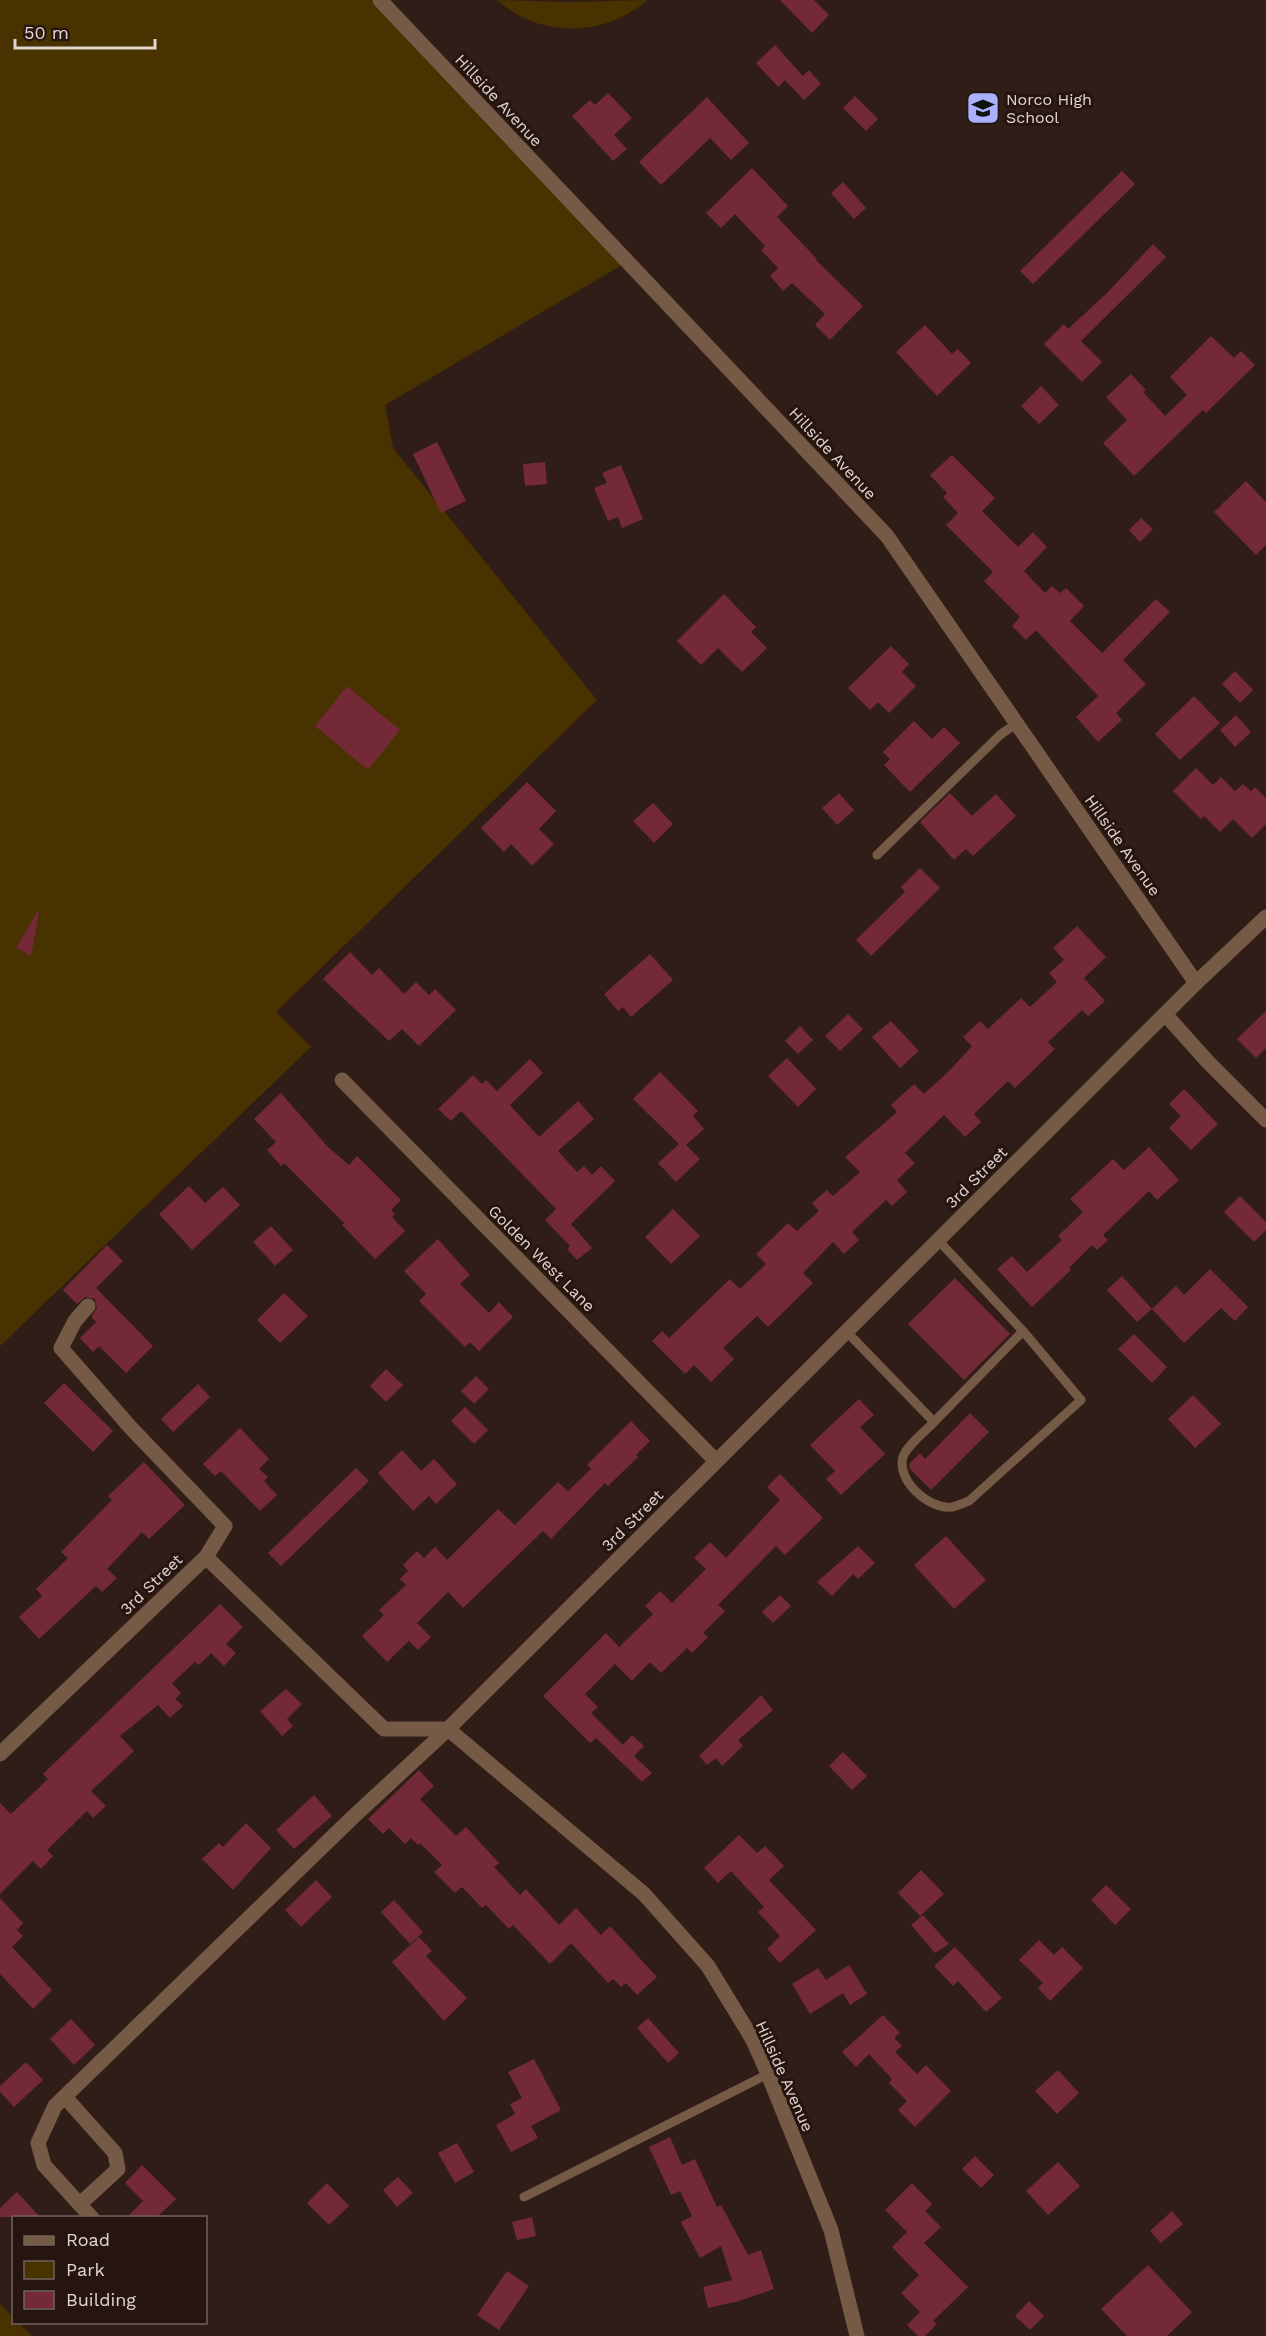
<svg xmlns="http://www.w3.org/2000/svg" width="1266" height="2336" viewBox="0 0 1266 2336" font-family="'Work Sans',sans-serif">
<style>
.green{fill:#473200}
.building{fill:#732936}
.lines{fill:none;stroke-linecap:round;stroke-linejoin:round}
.lane{stroke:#755b46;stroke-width:9}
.street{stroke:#755b46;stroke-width:15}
.labels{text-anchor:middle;stroke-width:6;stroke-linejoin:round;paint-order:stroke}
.poi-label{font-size:16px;fill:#e2d4d0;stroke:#26140f;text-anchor:start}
.street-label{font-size:16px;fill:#e2d4d0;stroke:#26140f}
</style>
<rect width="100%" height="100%" fill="#311d18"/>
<g class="green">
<path d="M0 0H380L627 262 385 405 393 448 597 700 276 1012 311 1047 0 1346Z"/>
<path d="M497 0 571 2 648 0C604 37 541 39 497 0Z"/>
<path d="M0 2304 13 2318 14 2322 18 2323 32 2336H0Z"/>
</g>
<g class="building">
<path d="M780 0H814L829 15 812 33Z"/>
<path d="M775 45 803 76 809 70 821 84 804 100 785 80 778 87 756 63Z"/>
<path d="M608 93 632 118 614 135 627 149 613 161 572 116 590 100 595 105Z"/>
<path d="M855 96 878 119 866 131 843 108Z"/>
<path d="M707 97 749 143 731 160 710 138 661 185 639 162Z"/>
<path d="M752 168 788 206 777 217 817 259 816 260 863 306 830 340 815 325 825 314 792 283 783 291 770 276 778 268 761 250 765 246 735 214 721 228 706 213Z"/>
<path d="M1122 171 1135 184 1033 284 1020 271Z"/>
<path d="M843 182 866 208 854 219 831 193Z"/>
<path d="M1153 244 1166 257 1081 341 1102 362 1082 382 1044 344 1064 324 1068 329 1107 293Z"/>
<path d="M925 325 952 354 958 349 971 363 937 396 896 352Z"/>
<path d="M1211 336 1234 358 1241 351 1255 365 1206 413 1203 410 1134 476 1103 443 1127 420 1106 397 1131 374 1146 390 1143 392 1165 416 1187 395 1170 377Z"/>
<path d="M1041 386 1059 405 1039 424 1021 406Z"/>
<path d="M437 442 466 501 441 513 413 454Z"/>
<path d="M952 455 995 498 982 511 1018 547 1033 532 1047 547 1024 571 1045 593 1052 586 1060 593 1066 588 1084 606 1070 621 1102 653 1156 599 1170 612 1123 660 1146 684 1116 713 1122 720 1098 742 1076 717 1098 696 1036 630 1026 640 1012 626 1020 617 984 581 993 572 946 525 958 513 943 497 947 493 930 475Z"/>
<path d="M545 462 547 484 525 486 523 464Z"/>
<path d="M621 465 643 519 622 528 618 517 608 521 594 488 607 483 602 473Z"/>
<path d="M1246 481 1266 502V545L1256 555 1214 512Z"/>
<path d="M1141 518 1153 529 1140 542 1129 530Z"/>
<path d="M724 594 756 627 751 632 767 648 742 672 718 648 701 665 677 641Z"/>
<path d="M891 646 909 664 902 672 916 686 889 713 878 702 870 710 848 688Z"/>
<path d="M1235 671 1253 690 1240 703 1222 684Z"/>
<path d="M347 686 400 730 368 770 315 726Z"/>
<path d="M1194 696 1220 723 1180 760 1155 734Z"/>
<path d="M1236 715 1251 732 1235 747 1220 730Z"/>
<path d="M914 721 932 739 944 727 960 743 910 792 884 765 890 759 883 752Z"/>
<path d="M1196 768 1213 785 1221 777 1235 791 1243 784 1251 791 1255 787 1266 798V824L1252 838 1233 819 1220 832 1204 816 1201 819 1173 791Z"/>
<path d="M527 782 556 811 539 829 554 844 532 866 511 844 504 852 481 828Z"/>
<path d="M839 793 854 810 837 825 822 808Z"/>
<path d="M950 793 972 816 996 794 1016 816 973 856 966 849 954 860 920 822Z"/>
<path d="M653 803 673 824 654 843 633 821Z"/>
<path d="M920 868 940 888 871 956 856 940 905 892 901 887Z"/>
<path d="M37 912H39L31 956 16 948Z"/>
<path d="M1077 926 1106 957 1084 978 1105 1001 1088 1016 1082 1010 1048 1042 1055 1049 1015 1088 1008 1081 974 1114 981 1122 965 1137 944 1115 905 1153 915 1163 897 1180 907 1192 892 1206 886 1200 852 1232 859 1240 844 1254 833 1242 803 1273 813 1283 768 1327 757 1316 723 1348 734 1359 711 1382 694 1365 685 1374 652 1341 662 1331 669 1338 730 1279 740 1289 766 1264 756 1254 788 1223 797 1231 819 1211 812 1203 827 1190 833 1196 860 1172 845 1157 897 1112 891 1105 914 1084 924 1094 950 1070 972 1046 963 1037 980 1021 988 1029 1021 998 1030 1007 1057 982 1049 973 1064 960 1053 948Z"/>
<path d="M350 952 372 975 379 968 404 994 416 982 429 995 435 989 456 1010 419 1046 402 1029 389 1041 323 979Z"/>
<path d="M650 954 673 980 631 1017 623 1007 618 1011 604 994Z"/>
<path d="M1266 1011V1048L1256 1058 1237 1039Z"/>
<path d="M848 1014 863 1029 840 1051 825 1036Z"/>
<path d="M891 1021 919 1051 900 1068 872 1037Z"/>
<path d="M800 1026 813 1040 798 1054 785 1041Z"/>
<path d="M787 1058 816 1089 798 1107 768 1076Z"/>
<path d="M530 1059 543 1073 510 1105 539 1137 578 1101 594 1119 558 1151 577 1172 584 1166 592 1175 601 1166 615 1181 571 1224 592 1248 577 1260 567 1249 570 1246 545 1220 556 1209 461 1111 451 1121 438 1109 473 1075 482 1084 486 1080 497 1091Z"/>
<path d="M660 1072 698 1111 693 1116 704 1129 686 1145 700 1159 676 1182 658 1163 679 1144 633 1099Z"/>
<path d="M1184 1089 1218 1124 1191 1150 1169 1128 1181 1116 1169 1104Z"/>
<path d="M281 1093 327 1146 349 1165 357 1156 401 1200 391 1210 395 1214 392 1217 405 1231 375 1259 342 1225 344 1223 284 1163 281 1166 267 1150 276 1142 254 1119Z"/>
<path d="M1149 1147 1179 1180 1157 1200 1149 1191 1103 1235 1108 1240 1097 1250 1092 1245 1069 1268 1071 1270 1032 1307 997 1269 1012 1256 1027 1272 1062 1240 1058 1236 1083 1212 1070 1199 1113 1159 1124 1170Z"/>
<path d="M189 1186 205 1203 223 1187 240 1205 192 1250 159 1214Z"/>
<path d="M1240 1196 1266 1222V1230L1254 1242 1224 1212Z"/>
<path d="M673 1209 700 1236 671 1264 645 1237Z"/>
<path d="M271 1226 293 1250 275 1266 253 1242Z"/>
<path d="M438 1239 470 1275 460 1284 489 1313 499 1302 513 1317 479 1351 470 1342 465 1347 419 1301 426 1294 404 1271Z"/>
<path d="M107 1245 123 1261 96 1288 153 1346 126 1373 99 1346 93 1352 80 1338 96 1322 91 1317 97 1308 95 1299 85 1297 77 1304 63 1290Z"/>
<path d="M1210 1269 1248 1307 1235 1321 1221 1308 1184 1343 1152 1309 1176 1286 1184 1295Z"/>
<path d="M1122 1276 1152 1309 1137 1322 1107 1290Z"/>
<path d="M955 1278 1010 1334 964 1380 908 1324Z"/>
<path d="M284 1293 308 1316 280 1343 257 1320Z"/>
<path d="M1134 1334 1167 1367 1152 1383 1118 1349Z"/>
<path d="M386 1369 403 1385 386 1402 370 1386Z"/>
<path d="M476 1376 489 1389 474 1404 461 1391Z"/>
<path d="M64 1383 113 1431 93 1452 44 1403Z"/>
<path d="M198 1384 210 1397 173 1432 161 1419Z"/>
<path d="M1193 1395 1221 1424 1195 1448 1168 1419Z"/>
<path d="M859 1399 874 1415 860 1427 885 1454 841 1495 826 1479 835 1471 810 1445Z"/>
<path d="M465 1407 488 1430 474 1444 451 1421Z"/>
<path d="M970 1413 989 1432 931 1490 910 1469 909 1464 920 1453 925 1459Z"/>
<path d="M631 1421 650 1441 636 1455 638 1457 608 1486 605 1483 551 1539 543 1531 463 1608 448 1592 417 1623 431 1637 418 1650 409 1641 387 1662 362 1636 384 1615 379 1610 406 1585 400 1579 408 1571 403 1565 417 1551 424 1558 435 1547 447 1560 498 1509 515 1525 558 1482 568 1491 591 1469 587 1465Z"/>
<path d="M240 1428 269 1459 259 1469 268 1477 264 1481 277 1495 260 1511 221 1471 215 1476 203 1464Z"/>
<path d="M402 1450 421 1471 434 1459 457 1484 436 1504 429 1496 413 1511 378 1473Z"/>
<path d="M144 1462 185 1505 149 1539 142 1532 107 1569 117 1578 102 1592 96 1586 39 1639 19 1617 42 1596 36 1589 68 1558 61 1552 112 1500 108 1496Z"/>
<path d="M356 1468 369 1481 281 1566 268 1553Z"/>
<path d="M780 1474 823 1518 785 1555 776 1546 718 1605 725 1611 703 1633 708 1637 692 1653 687 1648 661 1673 650 1662 632 1681 615 1664 585 1694 598 1707 591 1713 623 1745 632 1735 644 1746 634 1756 652 1773 642 1782 596 1738 590 1743 543 1696 606 1633 619 1647 653 1614 645 1606 660 1591 672 1603 706 1569 694 1558 710 1542 726 1558 780 1500 767 1487Z"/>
<path d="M946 1536 986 1580 954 1609 914 1565Z"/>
<path d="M858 1546 875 1563 858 1579 853 1574 832 1596 817 1582Z"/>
<path d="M780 1595 791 1606 773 1623 762 1612Z"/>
<path d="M220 1604 243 1627 226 1644 236 1653 224 1666 211 1653 199 1665 195 1662 172 1683 181 1693 175 1699 183 1706 170 1718 158 1705 120 1736 134 1751 91 1791 106 1806 93 1818 87 1811 47 1850 53 1856 41 1869 33 1861 0 1894V1803L11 1814 48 1779 43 1774Z"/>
<path d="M286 1689 302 1704 287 1719 293 1726 282 1736 260 1711Z"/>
<path d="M761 1695 773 1710 738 1740 743 1746 722 1766 716 1758 707 1765 699 1756Z"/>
<path d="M843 1752 867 1776 852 1790 829 1766Z"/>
<path d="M419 1770 434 1786 420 1799 456 1836 466 1827 499 1863 494 1867 520 1895 526 1889 559 1925 576 1908 601 1935 610 1926 657 1977 637 1995 626 1983 621 1987 613 1979 608 1983 571 1943 550 1964 513 1925 509 1929 486 1905 482 1908 462 1887 455 1893 434 1872 442 1865 420 1843 418 1845 411 1838 405 1844 389 1828 383 1834 368 1819Z"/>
<path d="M314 1795 332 1816 294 1849 276 1830Z"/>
<path d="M246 1823 271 1848 233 1890 202 1859 219 1843 223 1847Z"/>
<path d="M739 1835 757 1853 765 1846 784 1866 769 1880 816 1930 780 1963 767 1949 780 1936 758 1912 764 1907 731 1871 718 1883 704 1868Z"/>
<path d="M921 1870 944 1894 920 1916 898 1893Z"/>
<path d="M316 1880 332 1897 301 1927 285 1910Z"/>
<path d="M1106 1885 1131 1909 1115 1925 1091 1900Z"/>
<path d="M0 1898 23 1923 17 1930 23 1936 12 1947 52 1990 33 2009 0 1974Z"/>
<path d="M394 1900 423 1932 410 1944 381 1912Z"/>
<path d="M923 1915 949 1944 935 1953 911 1925Z"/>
<path d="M419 1937 432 1951 426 1956 467 1998 444 2021 392 1962Z"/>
<path d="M1039 1940 1054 1955 1062 1947 1083 1968 1050 2001 1038 1988 1043 1983 1019 1960Z"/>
<path d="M955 1947 1002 1998 986 2012 958 1981 953 1986 934 1966Z"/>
<path d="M849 1965 867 1994 850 2005 843 1993 810 2014 792 1984 818 1968 826 1980Z"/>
<path d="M883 2015 900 2033 894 2038 902 2046 895 2052 917 2074 926 2065 951 2091 915 2127 898 2110 907 2101 889 2083 892 2079 869 2054 856 2067 842 2052Z"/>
<path d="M648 2018 679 2053 668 2063 637 2028Z"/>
<path d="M71 2019 95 2045 74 2065 50 2039Z"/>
<path d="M534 2059 561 2110 531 2126 538 2138 511 2152 496 2125 515 2114 510 2104 522 2098 508 2072Z"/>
<path d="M26 2062 43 2080 14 2107 0 2092V2086Z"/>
<path d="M1058 2070 1079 2093 1057 2114 1035 2091Z"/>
<path d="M670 2137 682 2165 695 2159 717 2207 721 2205 748 2255 761 2250 774 2289 739 2301 708 2308 703 2287 732 2280 721 2246 700 2258 681 2222 692 2216 680 2191 671 2195 649 2147Z"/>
<path d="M457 2143 474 2172 455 2183 438 2153Z"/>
<path d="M975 2156 994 2175 981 2188 962 2169Z"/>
<path d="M1058 2162 1080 2186 1048 2215 1026 2191Z"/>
<path d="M142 2165 176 2199 157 2217H127L143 2201 125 2183Z"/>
<path d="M398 2177 413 2193 397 2207 383 2190Z"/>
<path d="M327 2183 349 2206 329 2225 307 2203Z"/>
<path d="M912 2183 932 2204 925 2211 941 2227 924 2243 968 2287 933 2321 937 2324 925 2336H918L907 2325 920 2312 901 2293 919 2275 892 2247 907 2232 885 2210Z"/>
<path d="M17 2192 40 2217H0V2208Z"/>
<path d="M1172 2211 1183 2224 1161 2243 1150 2231Z"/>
<path d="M532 2217 536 2236 517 2240 512 2222Z"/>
<path d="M1148 2265 1192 2312 1167 2336H1127L1101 2309Z"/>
<path d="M507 2271 529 2286 499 2330 477 2315Z"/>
<path d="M1029 2301 1044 2316 1030 2330 1015 2316Z"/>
</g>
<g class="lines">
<g class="lane">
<path d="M877 855 1000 735 1017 723"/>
<path d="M846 1331 934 1422 1023 1331 938 1240"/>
<path d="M934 1422C926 1431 907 1445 903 1457 896 1480 929 1510 952 1507 957 1506 964 1503 969 1501L1081 1400 1023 1331"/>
<path d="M524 2197 768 2074"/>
</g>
<g class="street">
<path d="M380 0 887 536 1196 983"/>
<path d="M1165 1014 1208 1062 1266 1120"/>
<path d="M342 1080 716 1461"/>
<path d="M88 1306 75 1321 61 1348 131 1428 225 1526 206 1557"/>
<path d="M448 1729 644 1894 708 1966 753 2040 768 2074 831 2230 857 2336"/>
<path d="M0 1754 206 1557 384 1729H448"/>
<path d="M65 2097 115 2153 118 2169 80 2204"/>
<path d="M92 2218 44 2165 38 2143 55 2106 353 1817 448 1729 1196 983 1266 917"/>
</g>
</g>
<defs>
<g id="school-square" transform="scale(1.725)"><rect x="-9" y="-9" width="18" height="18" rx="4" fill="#a9b0fc" stroke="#26140f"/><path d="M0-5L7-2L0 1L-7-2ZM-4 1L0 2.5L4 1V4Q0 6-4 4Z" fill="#111"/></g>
</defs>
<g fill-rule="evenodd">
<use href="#school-square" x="983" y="108"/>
</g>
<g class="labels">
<g class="poi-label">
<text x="1006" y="105">Norco High<tspan x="1006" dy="18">School</tspan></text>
</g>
<g class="street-label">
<text transform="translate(499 100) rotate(47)" y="6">Hillside Avenue</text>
<text transform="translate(833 453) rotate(47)" y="6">Hillside Avenue</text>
<text transform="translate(1123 845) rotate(55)" y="6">Hillside Avenue</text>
<text transform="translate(976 1177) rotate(-45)" y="6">3rd Street</text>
<text transform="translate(542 1258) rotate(45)" y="6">Golden West Lane</text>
<text transform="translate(632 1520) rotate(-45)" y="6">3rd Street</text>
<text transform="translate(151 1584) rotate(-44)" y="6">3rd Street</text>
<text transform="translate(785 2076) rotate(66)" y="6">Hillside Avenue</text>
</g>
</g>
<rect x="12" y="2216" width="195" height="108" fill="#26140f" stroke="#71615c" stroke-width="1.5"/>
<rect x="24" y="2236" width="30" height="9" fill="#755b46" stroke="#71615c" stroke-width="1.5"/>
<text x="66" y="2246" font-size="18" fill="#e2d4d0">Road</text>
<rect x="24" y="2261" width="30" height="18" fill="#473200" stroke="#71615c" stroke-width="1.5"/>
<text x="66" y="2276" font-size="18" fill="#e2d4d0">Park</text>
<rect x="24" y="2291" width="30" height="18" fill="#732936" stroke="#71615c" stroke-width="1.5"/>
<text x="66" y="2306" font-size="18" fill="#e2d4d0">Building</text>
<path d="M15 39v9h140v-9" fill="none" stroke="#e2d4d0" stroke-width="3"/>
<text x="24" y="39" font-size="18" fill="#e2d4d0" stroke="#26140f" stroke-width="4.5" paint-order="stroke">50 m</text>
</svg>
